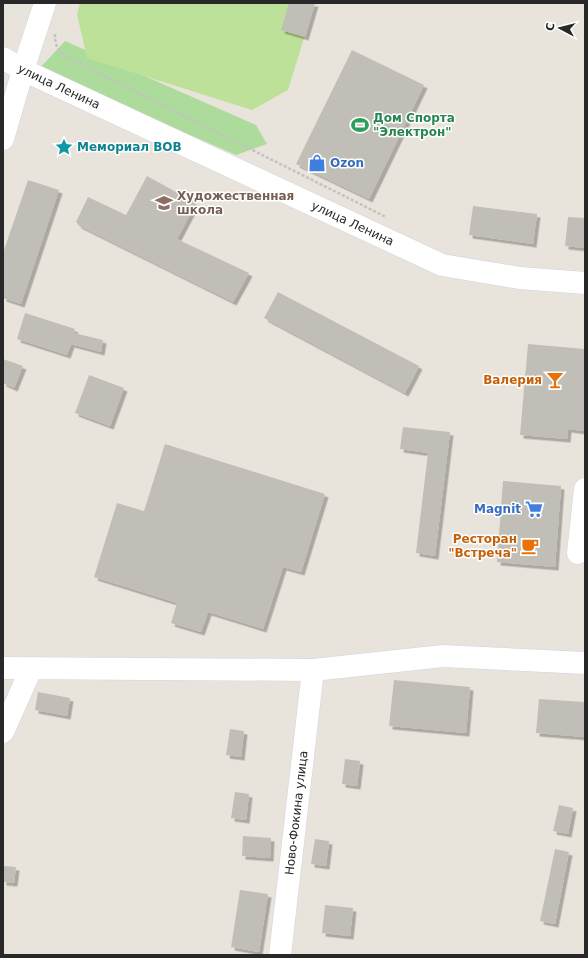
<svg xmlns="http://www.w3.org/2000/svg" width="588" height="958" viewBox="0 0 588 958" font-family="'DejaVu Sans',sans-serif">
<style>
.green{fill:#addb9c}
.pitch{fill:#bde199}
.building{fill:#c1beb7;filter:url(#shadow)}
.lines{fill:none;stroke-linecap:round;stroke-linejoin:round}
.minor-casing{stroke:#d0d2e0;stroke-width:23}
.path{stroke:#c3c3c3;stroke-width:2.5;stroke-dasharray:3 2;stroke-linecap:butt}
.minor{stroke:#fff;stroke-width:22}
.labels{text-anchor:middle;stroke-width:3;stroke-linejoin:round;paint-order:stroke}
.street-label{font-size:12px;fill:#282828;stroke:#fff}
.leisure-label{font-size:12px;font-weight:bold;fill:#27864d;stroke:#fff;text-anchor:start}
.culture-label{font-size:12px;font-weight:bold;fill:#0d838f;stroke:#fff;text-anchor:start}
.shop-label{font-size:12px;font-weight:bold;fill:#366cbe;stroke:#fff;text-anchor:start}
.education-label{font-size:12px;font-weight:bold;fill:#785e54;stroke:#fff;text-anchor:start}
.food-label{font-size:12px;font-weight:bold;fill:#c56008;stroke:#fff;text-anchor:end}
</style>
<defs>
<filter id="shadow"><feDropShadow dx="3.5" dy="3.5" stdDeviation="0" flood-color="#0004"/></filter>
</defs>
<rect width="100%" height="100%" fill="#e9e4db"/>
<path class="green" d="M65 41 256 125 267 144 236 155 39 69Z"/>
<path class="pitch" d="M80 3H315L288 90 252 110 87 58 77 14Z"/>
<g class="building">
<path d="M289 3H315L305 37 281 30Z"/>
<path d="M352 50 424 85 369 199 296 164Z"/>
<path d="M147 176 196 203 177 239 249 273 233 302 78 225V224L76 222 88 197 126 215Z"/>
<path d="M28 180 59 190 21 304 3 298V253Z"/>
<path d="M473 206 537 214 533 244 469 235Z"/>
<path d="M568 217 585 218V248L565 246Z"/>
<path d="M278 292 419 366 405 393 264 318Z"/>
<path d="M25 313 75 329 74 333 103 340 101 352 71 344 67 355 17 339Z"/>
<path d="M528 344 585 349V411L583 431 568 429 567 439 520 435Z"/>
<path d="M3 359 23 366 14 388 3 383Z"/>
<path d="M89 375 124 388 110 426 75 413Z"/>
<path d="M403 427 450 432 435 556 416 553 428 453 400 449Z"/>
<path d="M165 444 325 494 301 572 283 567 263 629 208 612 201 632 171 623 177 603 94 577 117 503 144 511Z"/>
<path d="M503 481 561 486 555 567 497 562Z"/>
<path d="M394 680 470 687 466 733 389 726Z"/>
<path d="M38 692 70 698 67 716 35 710Z"/>
<path d="M539 699 585 702V737L536 733Z"/>
<path d="M230 729 244 731 241 757 226 755Z"/>
<path d="M345 759 360 761 357 786 342 784Z"/>
<path d="M235 792 249 794 246 820 231 818Z"/>
<path d="M559 805 573 808 568 834 553 831Z"/>
<path d="M243 836 271 838 270 858 242 856Z"/>
<path d="M315 839 329 841 326 866 311 864Z"/>
<path d="M555 849 569 852 555 924 540 921Z"/>
<path d="M3 866 16 867 14 883 3 882Z"/>
<path d="M240 890 268 894 259 952 231 947Z"/>
<path d="M325 905 353 908 350 936 322 933Z"/>
</g>
<g class="lines">
<g class="minor-casing">
<g id="minor">
<path id="s1" d="M3 58 23 70 442 265 520 278 585 283"/>
<path d="M3 139 23 70 45 3"/>
<path d="M578 553 585 489"/>
<path d="M3 668 313 670 443 656 585 663"/>
<path d="M3 732 31 669"/>
<path id="s2" d="M280 955 313 670"/>
</g>
</g>
<path class="path" d="M55 34C55 45 57 49 65 56L386 217"/>
<use href="#minor" class="minor"/>
</g>
<defs>
<g id="stadium-bare" transform="scale(1.38)"><path d="M0-5a6.5 5 0 1 0 0 10a6.5 5 0 1 0 0-10ZM-3.5-1.8h7v3.6h-7Z" fill="#2e9e5b" stroke="#fff" stroke-width="2.5" paint-order="stroke"/></g>
<g id="sight-bare" transform="scale(1.38)"><path d="M0-6L1.8-2.2L6-1.7L2.9 1.2L3.7 5.4L0 3.3L-3.7 5.4L-2.9 1.2L-6-1.7L-1.8-2.2Z" fill="#0f9aa8" stroke="#fff" stroke-width="2.5" paint-order="stroke"/></g>
<g id="shop-bare" transform="scale(1.38)"><path d="M-5-2.5h2.3a2.7 3.5 0 0 1 5.4 0H5L5.5 6h-11ZM-1.5-2.5h3a1.5 2.3 0 0 0-3 0Z" fill="#3f7fe0" stroke="#fff" stroke-width="2.5" paint-order="stroke"/></g>
<g id="school-bare" transform="scale(1.38)"><path d="M0-5L7-2L0 1L-7-2ZM-4 1L0 2.5L4 1V4Q0 6-4 4Z" fill="#8d6e63" stroke="#fff" stroke-width="2.5" paint-order="stroke"/></g>
<g id="bar-bare" transform="scale(1.38)"><path d="M-6-5H6L.8 .8V4.5H3.5V6h-7V4.5H-.8V.8Z" fill="#e8710a" stroke="#fff" stroke-width="2.5" paint-order="stroke"/></g>
<g id="supermarket-bare" transform="scale(1.38)"><path d="M-6-5.5h2.5l.6 2H6L4.5 2H-2.5L-4.4-4H-6ZM-1.5 3.2a1.3 1.3 0 1 0 .1 0ZM3 3.2a1.3 1.3 0 1 0 .1 0Z" fill="#3f7fe0" stroke="#fff" stroke-width="2.5" paint-order="stroke"/></g>
<g id="cafe-bare" transform="scale(1.38)"><path d="M-5.5-4.5H6V0H3Q3 3.5 0 3.5H-2.5Q-5.5 3.5-5.5 0ZM3-3.2v2h1.7v-2ZM-6 4.5H4V6H-6Z" fill="#e8710a" stroke="#fff" stroke-width="2.5" paint-order="stroke"/></g>
</defs>
<g fill-rule="evenodd">
<use href="#stadium-bare" x="360" y="125"/>
<use href="#sight-bare" x="64" y="147"/>
<use href="#shop-bare" x="317" y="163"/>
<use href="#school-bare" x="164" y="203"/>
<use href="#bar-bare" x="555" y="380"/>
<use href="#supermarket-bare" x="534" y="509"/>
<use href="#cafe-bare" x="530" y="546"/>
</g>
<g class="labels">
<g class="street-label">
<text dy="4" stroke="none"><textPath href="#s1" startOffset="63">улица Ленина</textPath></text>
<text dy="4" stroke="none"><textPath href="#s1" startOffset="387">улица Ленина</textPath></text>
<text dy="4" stroke="none"><textPath href="#s2" startOffset="143">Ново-Фокина улица</textPath></text>
</g>
<g class="leisure-label">
<text x="373" y="122">Дом Спорта<tspan x="373" dy="14">"Электрон"</tspan></text>
</g>
<g class="culture-label">
<text x="77" y="151">Мемориал ВОВ</text>
</g>
<g class="shop-label">
<text x="330" y="167">Ozon</text>
<text x="521" y="513" text-anchor="end">Magnit</text>
</g>
<g class="education-label">
<text x="177" y="200">Художественная<tspan x="177" dy="14">школа</tspan></text>
</g>
<g class="food-label">
<text x="542" y="384">Валерия</text>
<text x="517" y="543">Ресторан<tspan x="517" dy="14">"Встреча"</tspan></text>
</g>
</g>
<rect width="588" height="958" fill="none" stroke="#282828" stroke-width="8"/>
<g transform="translate(560 28) rotate(277)" stroke="#ffffff" stroke-width="3" paint-order="stroke">
<path d="M0-3L7 15L0 10L-7 15Z" fill="#282828"/>
<text y="-6" font-size="11" font-weight="bold" text-anchor="middle" fill="#282828">С</text>
</g>
</svg>
